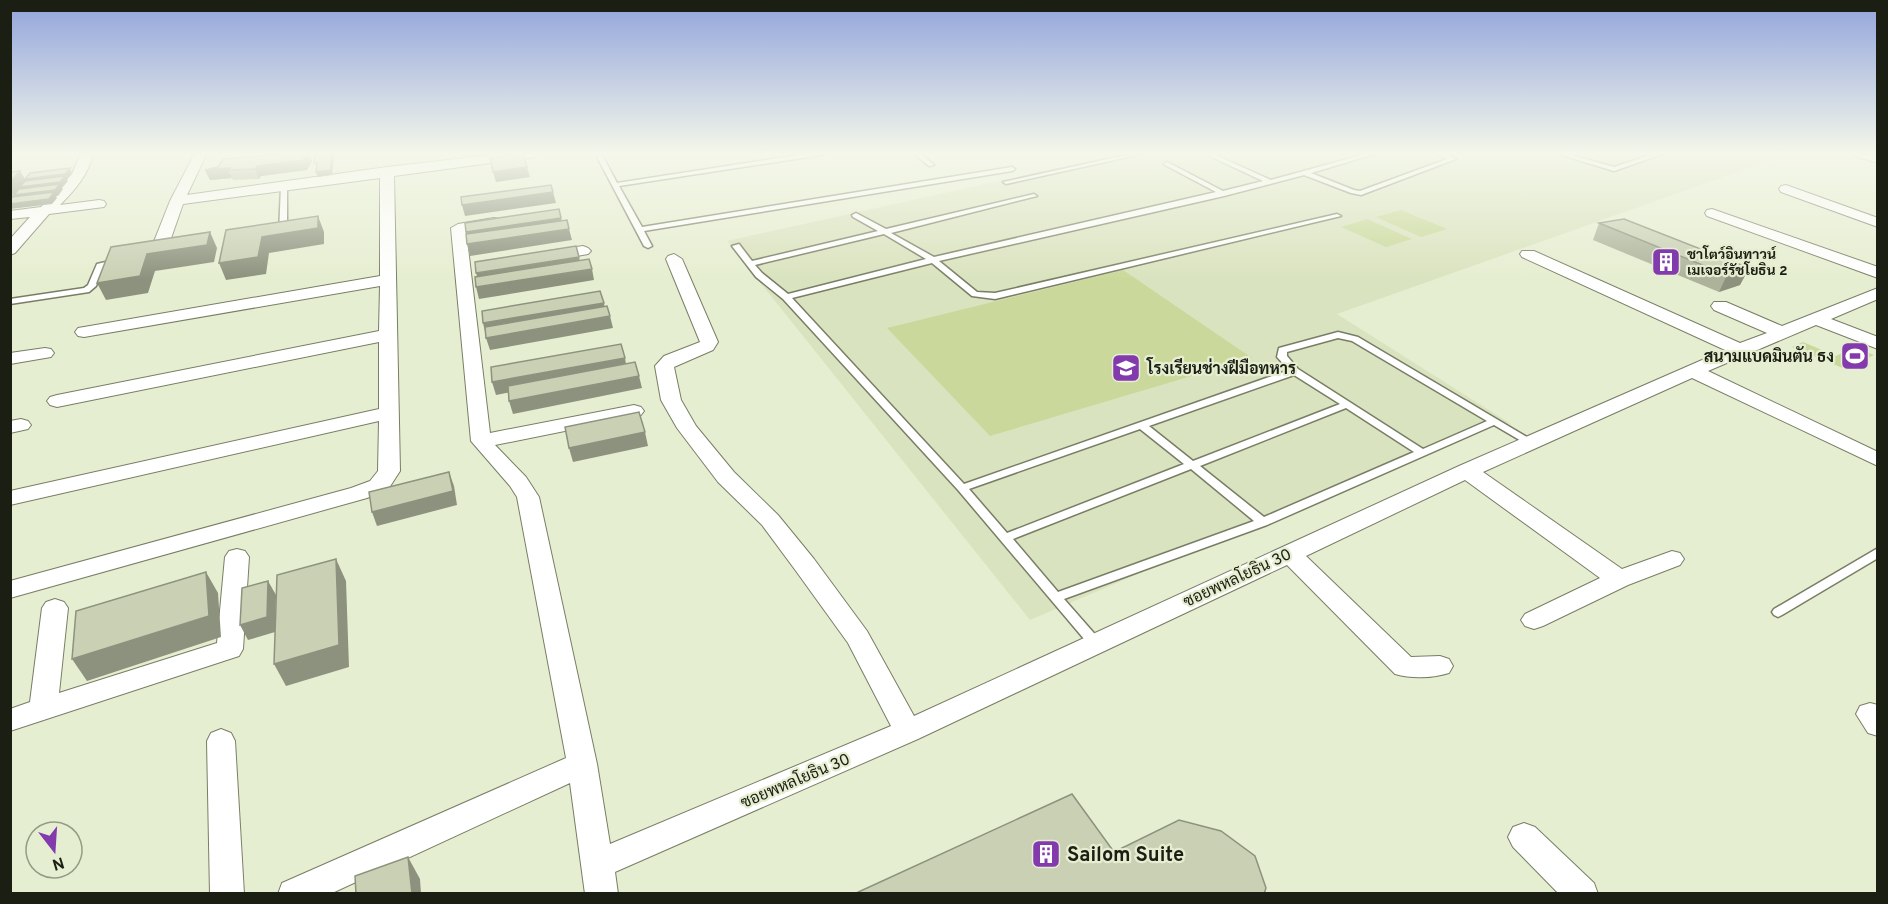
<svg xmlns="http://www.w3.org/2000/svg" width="1888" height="904" viewBox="0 0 1888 904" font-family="Overpass,Sarabun,sans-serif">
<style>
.built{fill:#dae3bf}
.green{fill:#cad99b}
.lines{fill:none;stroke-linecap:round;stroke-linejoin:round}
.lane-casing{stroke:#787e65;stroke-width:3}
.street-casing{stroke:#787e65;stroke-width:2}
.lane{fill:#fff;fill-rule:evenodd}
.street{fill:#fff;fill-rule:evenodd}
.wall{fill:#adb39b}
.shaded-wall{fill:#8d927e}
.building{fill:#c9d0b4;stroke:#8d927e;stroke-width:1.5}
.labels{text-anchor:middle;stroke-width:4.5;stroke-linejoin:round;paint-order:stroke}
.far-poi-label{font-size:14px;font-weight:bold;fill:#1b1e13;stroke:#e6eed1;text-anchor:start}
.poi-label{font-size:16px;font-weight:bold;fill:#1b1e13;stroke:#e6eed1;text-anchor:end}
.street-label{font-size:16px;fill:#1b1e13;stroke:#e6eed1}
.near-poi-label{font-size:20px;font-weight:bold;fill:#1b1e13;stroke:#e6eed1;text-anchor:start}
</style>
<rect width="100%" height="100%" fill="#e6eed1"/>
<path class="built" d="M1125 153H1759L1777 158 1337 314 1511 424 1493 422 1030 620 727 241Z"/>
<g class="green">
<path d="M1401 210 1447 229 1421 237 1376 217Z"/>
<path d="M1367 219 1412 239 1386 247 1341 227Z"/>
<path d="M1123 270 1252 358 990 436 887 328Z"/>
<path d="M1803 342 1836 356 1854 347 1874 355 1845 369 1792 347Z"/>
</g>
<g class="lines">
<g class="lane-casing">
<g id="lane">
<path d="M595 153H601L617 183 811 153H825L822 155 619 186 642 227 1012 167 1015 169 1012 171 644 231 652 246 648 248 644 246Z"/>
<path d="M913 153H920L934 165 929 166Z"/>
<path d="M1135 153H1146L1006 184 1003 182Z"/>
<path d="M1203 153H1211L1271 180 1369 153H1378L1311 173 1354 190 1360 191 1447 159 1435 153H1443L1456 159 1361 195 1351 193 1304 175 1224 196 939 261 977 292 995 293 1337 214 1341 216 995 299 972 296 932 263 792 298 964 484 1289 370 1277 357 1279 348 1338 332 1358 337 1537 443 1536 445H1528L1494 425 1267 525 1064 599 1100 640 1102 643 1100 646 1095 648 1090 646 958 490 783 299 756 277 732 246 739 244 752 261 878 231 853 217 852 215 856 213 886 229 1034 194 1037 196 891 233 934 257 1216 192 1165 165 1164 164 1167 162 1223 191 1263 181ZM884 234 926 259 788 294 762 273 755 265ZM1338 338 1352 341 1487 421 1423 449 1298 369 1287 356V352ZM1294 375 1340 404 1193 461 1149 426ZM1346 408 1414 452 1264 517 1200 466ZM1140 429 1184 464 1007 533 969 489ZM1191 469 1254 521 1058 592 1013 539Z"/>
<path d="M1555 153H1564L1614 167 1656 153H1665L1614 171Z"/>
<path d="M284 184 287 186V233L283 235 279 233 281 186Z"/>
<path d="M118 259 122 261 121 263 103 268 96 286 89 292 10 304V299L84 288 88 285 97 264Z"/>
<path d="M1878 548V558L1782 615 1778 617 1774 615 1772 612 1774 609Z"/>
</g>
</g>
<g class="street-casing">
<g id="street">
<path d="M81 153H93C89 174 75 190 60 205L99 200 104 201 106 204 104 207 49 214 15 253 10 255V239L30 217 10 219V211L41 207 72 174Z"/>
<path d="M195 153H207L187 195 387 167 508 153H541L535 157 394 176 400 471 389 488 367 498 10 598V581L351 488 370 481 378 471 379 421 10 505V491L379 409V342L57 407 50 405 47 401 50 397 57 395 379 331 380 286 84 337 78 336 75 332 78 328 84 327 380 276V178L183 204 169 244 161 249 156 247 153 244 170 201Z"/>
<path d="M1854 153 1878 155V163L1855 156Z"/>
<path d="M1786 185 1878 218V227L1781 192 1779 189 1781 186Z"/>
<path d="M1712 209 1878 267V278L1707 216 1705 213 1707 210Z"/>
<path d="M494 218 499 219 501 222 499 225 466 231 490 433 634 405 641 407 644 411 641 415 634 417 495 445 526 477 539 497 597 764 610 844 891 726 848 643 796 571 762 525 718 482 677 428 661 400 655 366 664 356 700 342 666 259 668 256 674 254 682 259 718 342 713 350 674 367 681 400 696 426 734 472 778 515 814 559 867 631 914 716 1459 466 1725 350 1522 257 1520 254 1522 251H1534L1740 343 1767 333 1714 310 1711 306 1714 302H1726L1782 326 1878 288V299L1831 319 1878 337V349L1816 325 1708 371 1878 452V466L1692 378 1483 472 1622 569 1672 551 1680 553 1684 559 1680 565 1628 585 1543 626 1534 629 1525 626 1521 620 1525 614 1600 578 1465 480 1306 556 1411 657 1440 656 1449 659 1453 666 1449 673C1433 678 1412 679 1395 674L1287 565 918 739 615 872 618 894H585L570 783 330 894H278L282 883 566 758 517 497 510 486 471 441 451 228 458 224Z"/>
<path d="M583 246 588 248 591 251 588 254 549 261 541 256 549 251Z"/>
<path d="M45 348 51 349 54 353 51 357 10 364V353Z"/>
<path d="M21 419 28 421 31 425 28 429 10 433V421Z"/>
<path d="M237 549 245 551 249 557 243 649 239 656 10 731V709L30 702 42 608 46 602 55 599 64 602 68 608 59 693 217 643 225 557 229 551Z"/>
<path d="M1870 703 1878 705V736L1868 733 1856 714 1860 706Z"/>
<path d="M221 729 231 733 235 741 244 894H210L207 741 211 733Z"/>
<path d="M1524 823 1535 827 1594 883 1598 894H1559L1513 847 1508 837 1513 827Z"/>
</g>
</g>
<use href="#lane" class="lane"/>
<use href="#street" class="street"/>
</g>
<g class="wall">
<path d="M312 161 307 170 261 176 259 179 233 180 232 178 210 180 205 170Z"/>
<path d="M1599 223 1749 268 1740 285 1719 292 1593 240Z"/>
</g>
<g class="shaded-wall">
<path d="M307 153H309L312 161 307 170 261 176 259 179 255 169 257 166Z"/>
<path d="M332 153 334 156 332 175 318 177 316 172Z"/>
<path d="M527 167 530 177 496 182 493 172Z"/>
<path d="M70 168 72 173 67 180 68 181 62 188 63 189 58 196H56L57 198 52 204 10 209V204L17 201 14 195 22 192 20 188 15 194H13L14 197 10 202V182L20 171 28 184 25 179Z"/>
<path d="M230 168 228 170 232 178 210 180 205 170Z"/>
<path d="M553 192 556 203 465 216 462 205Z"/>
<path d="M318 216 324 232V244L269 253 266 274 226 280 219 263 262 237Z"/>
<path d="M561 218 564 229 469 243 466 232Z"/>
<path d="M569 229 572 240 470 256 467 244Z"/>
<path d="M210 232 217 248 214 262 155 271 148 293 106 300 97 283 147 254Z"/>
<path d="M579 257 582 269 480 285 476 273Z"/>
<path d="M1749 268 1740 285 1719 292 1727 275Z"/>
<path d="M592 269 594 280 479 299 476 287Z"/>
<path d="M604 303 606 315 486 336 483 323Z"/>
<path d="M610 316 613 328 490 350 486 338Z"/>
<path d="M625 358 627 370 496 395 492 382Z"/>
<path d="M639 376 642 388 513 414 509 401Z"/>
<path d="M645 432 648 446 573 462 569 448Z"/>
<path d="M449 472 454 486 457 505 377 526 372 512Z"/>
<path d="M336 559 346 581 349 667 286 686 274 664Z"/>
<path d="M206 572 218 593 221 637 87 681 72 659Z"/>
<path d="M268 581 276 595 275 632 248 640 240 625Z"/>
<path d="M408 857 420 879 421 894H412Z"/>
</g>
<g class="building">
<path d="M291 153H307L303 160 257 166 255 169 228 170 230 168 205 170 218 167 223 159Z"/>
<path d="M322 153H332L331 170 316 172 317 163H314L315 154Z"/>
<path d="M523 153 527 167 493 172 490 158Z"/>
<path d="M70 168 65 174 25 179 30 173Z"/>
<path d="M20 171 10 182V172Z"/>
<path d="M65 176 60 182 20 187 25 181Z"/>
<path d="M60 184 55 190 14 195 19 189Z"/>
<path d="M551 185 553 192 462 205 461 197Z"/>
<path d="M54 192 49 199 10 204V199L12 197Z"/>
<path d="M559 209 561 218 466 232 465 223Z"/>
<path d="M318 216V228L262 237 258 257 219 263 226 230Z"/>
<path d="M1624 219 1749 268 1727 275 1599 223Z"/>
<path d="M567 220 569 229 467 244 466 234Z"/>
<path d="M210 232 207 245 147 254 140 276 97 283 111 247Z"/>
<path d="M576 246 579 257 476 273 475 262Z"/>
<path d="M589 259 592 269 476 287 475 277Z"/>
<path d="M600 291 604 303 483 323 482 311Z"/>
<path d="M607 306 610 316 486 338 485 327Z"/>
<path d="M621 344 625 358 492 382 491 367Z"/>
<path d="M635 362 639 376 509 401 508 386Z"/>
<path d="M639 412 645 432 569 448 565 427Z"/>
<path d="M449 472 453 491 372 512 369 492Z"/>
<path d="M336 559 339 645 274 664 277 575Z"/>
<path d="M206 572 209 616 72 659 76 611Z"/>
<path d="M268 581 267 617 240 625 242 588Z"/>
<path d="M1072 794 1114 852 1179 820 1221 831 1255 856 1266 888 1264 894H854Z"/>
<path d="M408 857 412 894H356L355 876Z"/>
</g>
<linearGradient id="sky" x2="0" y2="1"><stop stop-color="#91a4db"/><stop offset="0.55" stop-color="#f4f7ea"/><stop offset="1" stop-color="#f4f7ea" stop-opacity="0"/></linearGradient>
<rect width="1888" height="279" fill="url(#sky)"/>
<defs>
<g id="building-square" transform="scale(1.5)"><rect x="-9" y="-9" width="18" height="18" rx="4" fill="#833aad" stroke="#e6eed1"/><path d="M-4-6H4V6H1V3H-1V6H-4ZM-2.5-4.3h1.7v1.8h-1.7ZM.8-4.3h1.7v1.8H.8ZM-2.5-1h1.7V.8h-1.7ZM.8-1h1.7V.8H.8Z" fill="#fff"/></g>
<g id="stadium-square" transform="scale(1.5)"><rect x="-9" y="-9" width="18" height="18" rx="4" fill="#833aad" stroke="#e6eed1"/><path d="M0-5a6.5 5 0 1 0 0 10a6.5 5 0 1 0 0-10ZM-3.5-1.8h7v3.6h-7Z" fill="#fff"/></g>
<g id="university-square" transform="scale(1.5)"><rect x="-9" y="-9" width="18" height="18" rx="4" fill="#833aad" stroke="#e6eed1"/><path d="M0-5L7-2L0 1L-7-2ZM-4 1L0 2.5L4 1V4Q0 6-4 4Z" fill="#fff"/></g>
</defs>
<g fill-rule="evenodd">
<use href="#building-square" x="1666" y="262"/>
<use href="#stadium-square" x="1855" y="356"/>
<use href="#university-square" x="1126" y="368"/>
<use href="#building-square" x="1046" y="854"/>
</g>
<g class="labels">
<g class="far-poi-label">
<text x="1687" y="259">ชาโตว์อินทาวน์<tspan x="1687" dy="16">เมเจอร์รัชโยธิน 2</tspan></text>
</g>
<g class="poi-label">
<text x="1834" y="362">สนามแบดมินตัน ธง</text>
<text x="1147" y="374" text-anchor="start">โรงเรียนช่างฝีมือทหาร</text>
</g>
<g class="street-label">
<text transform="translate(1237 577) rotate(-25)" y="6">ซอยพหลโยธิน 30</text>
<text transform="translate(795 780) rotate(-23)" y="6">ซอยพหลโยธิน 30</text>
</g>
<g class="near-poi-label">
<text x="1067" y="861">Sailom Suite</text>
</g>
</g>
<rect width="1888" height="904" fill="none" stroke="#1b1e13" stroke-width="24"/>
<g transform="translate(54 850) rotate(163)"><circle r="28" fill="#e6eed1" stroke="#959b85" stroke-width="1.5"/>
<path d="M0-4.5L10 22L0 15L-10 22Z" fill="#833aad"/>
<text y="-9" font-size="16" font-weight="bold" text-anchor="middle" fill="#1b1e13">N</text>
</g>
</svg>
